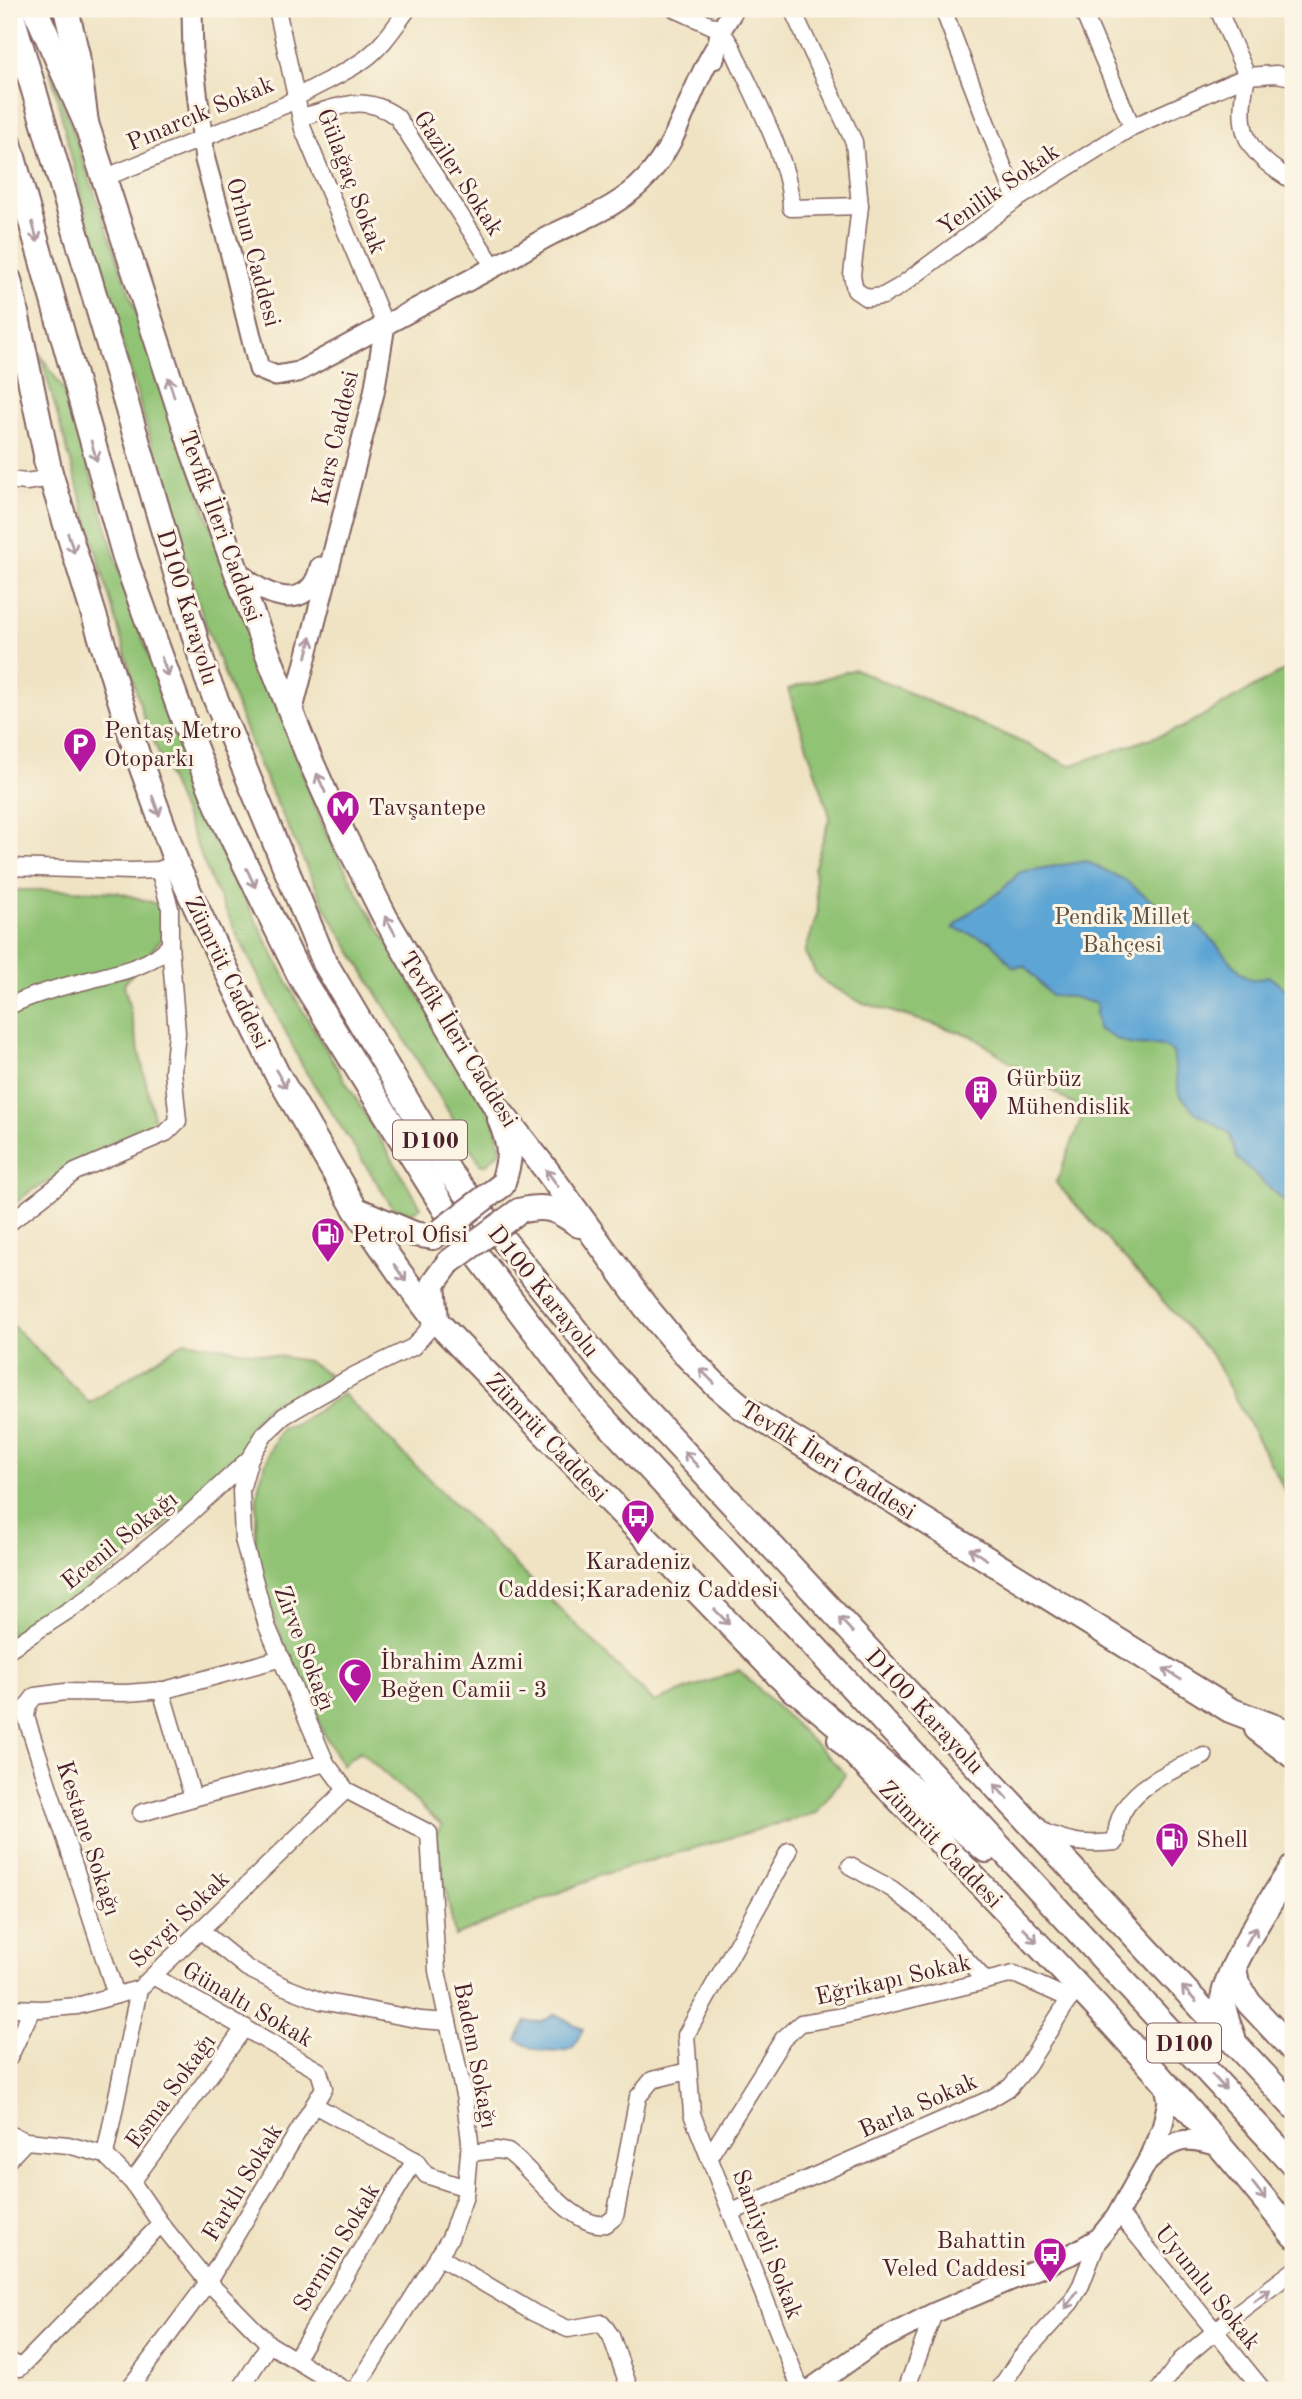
<svg xmlns="http://www.w3.org/2000/svg" width="1302" height="2399" viewBox="0 0 1302 2399" font-family="'Old Standard TT',serif">
<style>
.green{fill:#91c374;stroke:#6e7150;stroke-width:2}
.water{fill:#5da5d4;stroke:#546280;stroke-width:2}
.lines{fill:none;stroke-linecap:round;stroke-linejoin:round}
.minor-casing{stroke:#846460;stroke-width:19}
.tertiary-casing{stroke:#846460;stroke-width:23}
.primary-casing{stroke:#846460;stroke-width:28}
.trunk-casing{stroke:#846460;stroke-width:28}
.minor{stroke:#fff;stroke-width:16}
.tertiary{stroke:#fff;stroke-width:19}
.primary{stroke:#fff;stroke-width:24}
.trunk{stroke:#fff;stroke-width:24}
.primary-bridge-casing{stroke:#846460;stroke-width:28;stroke-linecap:butt}
.primary-bridge{stroke:#fff;stroke-width:24}
.oneway{stroke:#ae9aa0}
.labels{text-anchor:middle;stroke-width:6;stroke-linejoin:round;paint-order:stroke}
.shield{fill:#fcf5e5;stroke:#7f5f63;stroke-width:2}
.shield-label{font-size:23px;font-weight:bold;fill:#4a1f2b}
.street-label{font-size:24px;fill:#4a1f2b;stroke:#fcf5e5}
.poi-label{font-size:24px;fill:#4a1f2b;stroke:#fcf5e5;text-anchor:start}
.park-label{font-size:24px;fill:#5f5041;stroke:#fcf5e5}
</style>
<rect width="100%" height="100%" fill="#fcf5e5"/>
<filter id="ink" filterUnits="userSpaceOnUse"><feTurbulence type="fractalNoise" baseFrequency=".0143" numOctaves="2"/><feDisplacementMap in="SourceGraphic" scale="14" xChannelSelector="R" yChannelSelector="G"/><feConvolveMatrix kernelMatrix="1 2 1 2 8 2 1 2 1" color-interpolation-filters="sRGB"/></filter>
<filter id="wash" filterUnits="userSpaceOnUse"><feTurbulence type="fractalNoise" baseFrequency=".00686" numOctaves="4" result="noise"/><feDisplacementMap in="SourceGraphic" scale="28" xChannelSelector="R" yChannelSelector="G"/><feGaussianBlur stdDeviation="1.57" result="paint"/><feColorMatrix in="noise" values="0 0 0 0 0 0 0 0 0 0 0 0 0 0 0 0 0 1.4 0 .05"/><feComposite in="paint" operator="in"/></filter>
<g filter="url(#wash)">
<rect width="100%" height="100%" fill="#efe3c3"/>
<g class="green">
<path d="M48 60 239 606 324 829 360 897 495 1122 501 1150 486 1165H481L327 911 257 760 205 623 163 483 88 226Z"/>
<path d="M40 354 67 395 125 589 215 840 297 1001 421 1207 412 1213 393 1208 304 1069 213 885 143 715Z"/>
<path d="M1293 665V1510L1279 1479 1211 1354 1056 1183 1084 1112 972 1036 860 1002 824 982 816 974 805 953 818 911 814 869 830 816 788 689 855 669 1026 744 1069 766 1181 728Z"/>
<path d="M9 890H70L117 892 164 906 162 938 124 984 156 1127 32 1190 9 1208Z"/>
<path d="M9 1322 90 1403 185 1341 307 1361 328 1374 326 1381 266 1406 249 1429 242 1458 123 1562 75 1598 9 1638Z"/>
<path d="M343 1394 654 1702 739 1670 846 1774 816 1813 604 1874 455 1936 435 1835 442 1825 360 1751 342 1765 322 1730 306 1686 283 1642 261 1579 255 1555 257 1497 260 1480 271 1448 281 1429 295 1425Z"/>
</g>
<g class="water">
<path d="M1086 861 1125 880 1153 902 1165 907 1175 918C1202 918 1219 952 1238 969 1242 973 1246 978 1252 979 1257 980 1263 977 1268 976L1287 990 1293 999V1209L1237 1158 1229 1133 1195 1112 1179 1094 1173 1052C1157 1041 1153 1047 1135 1045 1122 1044 1110 1035 1098 1029L1096 1013 1097 1004 1073 997 1051 996 1025 966 1013 967 991 941 953 928 969 913 1001 891 1020 872Z"/>
<path d="M555 2014 583 2029 573 2048C551 2055 536 2052 517 2040L526 2021 542 2022Z"/>
</g>
</g>
<g filter="url(#ink)">
<g class="lines">
<g class="minor-casing">
<g id="minor">
<path d="M277 9 303 129 385 325"/>
<path d="M675 9 721 30 732 47C751 92 791 161 791 208L860 206"/>
<path d="M792 9 854 142 860 206 852 275 855 290 867 298 883 296 899 287 1016 200 1132 127 1247 76 1276 74 1293 77"/>
<path d="M943 9 1016 200"/>
<path d="M1082 9 1132 127"/>
<path d="M1218 9 1247 76"/>
<path d="M1247 76C1235 132 1245 152 1293 181"/>
<path d="M301 117C338 108 363 92 397 117L494 267"/>
<path d="M104 178 285 105C310 87 340 77 365 59 383 46 395 26 408 9"/>
<path d="M9 480 26 482 51 478"/>
<path d="M9 867 131 871 159 870 167 867"/>
<path d="M9 1006C32 995 56 988 81 982 110 974 149 969 170 945V908L159 870"/>
<path d="M9 1223 75 1172 166 1133 178 1121 173 1071 177 1033 170 945"/>
<path d="M9 1649 86 1599 187 1516 250 1458"/>
<path d="M161 1690 193 1798 326 1763"/>
<path d="M141 1813 193 1798"/>
<path d="M1041 1831C1071 1843 1083 1845 1116 1842 1114 1793 1166 1773 1204 1756"/>
<path d="M789 1851 686 2035 692 2114 801 2390"/>
<path d="M850 1866 892 1889 927 1916 985 1980"/>
<path d="M201 1931 247 1968 285 1987 321 2001 421 2020 448 2022"/>
<path d="M116 1995 26 1717 28 1705 35 1696 65 1692 126 1693 165 1690 282 1658"/>
<path d="M9 2008 42 2009 77 2006 139 1989 346 1790"/>
<path d="M9 2058 32 2009"/>
<path d="M314 2105 415 2160 426 2175 466 2188"/>
<path d="M9 2134 26 2141 68 2145 105 2155 132 2182 161 2224 208 2282 269 2344 345 2390"/>
<path d="M469 2153 497 2150 508 2152C533 2169 572 2229 606 2224L615 2217 638 2097 652 2080 688 2071"/>
<path d="M105 2155 139 1989"/>
<path d="M709 2157 783 2039 801 2023 838 2017 1014 1974 1070 1999"/>
<path d="M9 2159 26 2141"/>
<path d="M132 2182 245 2027"/>
<path d="M732 2212 990 2099 1010 2087 1025 2069 1075 1990"/>
<path d="M1118 2212 1263 2390"/>
<path d="M438 2256 534 2313 568 2329 602 2323 611 2336 630 2390"/>
<path d="M296 2358 415 2160"/>
<path d="M9 2360 20 2368 161 2224"/>
<path d="M128 2390 208 2282 324 2088 319 2071 153 1976"/>
<path d="M240 2390 269 2344"/>
<path d="M355 2390 450 2238 465 2196 470 2142 465 2100 437 1971 429 1833 346 1790 326 1763 267 1626 243 1539 241 1490 250 1458 264 1435 284 1416 355 1375 413 1347 436 1321"/>
<path d="M906 2390 934 2313"/>
<path d="M999 2390 1020 2358 1071 2302 1081 2285 1099 2238"/>
<path d="M1159 2390 1181 2360 1232 2317 1293 2271"/>
</g>
</g>
<g class="tertiary-casing">
<g id="tertiary">
<path d="M192 9 193 58 205 160 229 247 259 369 276 376 298 372C368 334 439 296 509 259 524 251 537 242 551 235 586 218 619 207 646 178 681 140 689 89 716 47"/>
<path d="M714 59 721 30 734 9"/>
<path d="M236 569C260 596 309 616 320 567"/>
<path d="M292 713 374 393 385 325"/>
<path d="M1150 2159C1179 2135 1189 2137 1224 2148"/>
<path d="M809 2390 875 2343 934 2313 1070 2255 1099 2238 1116 2217 1147 2162 1162 2128 1168 2101 1164 2081"/>
</g>
</g>
<g class="primary-casing">
<g id="primary">
<path d="M66 9 77 55 86 123 193 451 250 609 308 755 344 836 385 917 494 1104 545 1168 645 1306 684 1353 715 1384 742 1407 1230 1710 1293 1734"/>
<path d="M46 460 137 754 179 870 203 922 276 1072 356 1210 399 1272 436 1321 793 1690"/>
<path d="M500 1119C511 1147 512 1156 502 1185"/>
<path d="M357 1210 414 1234 433 1237"/>
<path d="M519 1211C547 1204 557 1209 579 1225"/>
<path d="M436 1321 433 1284 449 1262"/>
<path d="M1257 1729 1293 1756"/>
<path d="M840 1739C996 1900 1154 2059 1293 2235"/>
</g>
</g>
<g class="trunk-casing">
<g id="trunk">
<path d="M10 9 207 678 325 963 450 1173 605 1367 1293 2106"/>
<path d="M35 9 86 123"/>
<path d="M9 143 126 561 184 721 223 819 300 976 456 1227 590 1404 1293 2164"/>
<path d="M9 280 51 478"/>
<path d="M778 1675 986 1850"/>
<path d="M1234 1967 1237 1984 1249 2003 1293 2050"/>
<path d="M1233 2037C1229 2026 1223 2013 1223 2001 1223 1973 1276 1892 1293 1867"/>
</g>
</g>
<use href="#minor" class="minor"/>
<use href="#tertiary" class="tertiary"/>
<use href="#primary" class="primary"/>
<use href="#trunk" class="trunk"/>
<g class="primary-bridge-casing">
<g id="primary-bridge">
<path d="M433 1237 502 1185"/>
<path d="M449 1262 519 1211"/>
</g>
</g>
<use href="#primary-bridge" class="primary-bridge"/>
</g>
<defs><path id="oneway-shaft" d="M-6 0H5M1.5-3L5.5 0L1.5 3" fill="none" stroke-width="1.6" stroke-linecap="round" stroke-linejoin="round" transform="scale(1.75)"/></defs>
<g class="oneway">
<use href="#oneway-shaft" transform="translate(35 232) rotate(75)"/>
<use href="#oneway-shaft" transform="translate(171 387) rotate(-108)"/>
<use href="#oneway-shaft" transform="translate(94 451) rotate(74)"/>
<use href="#oneway-shaft" transform="translate(71 543) rotate(72)"/>
<use href="#oneway-shaft" transform="translate(309 647) rotate(-76)"/>
<use href="#oneway-shaft" transform="translate(165 667) rotate(70)"/>
<use href="#oneway-shaft" transform="translate(321 783) rotate(-114)"/>
<use href="#oneway-shaft" transform="translate(156 806) rotate(70)"/>
<use href="#oneway-shaft" transform="translate(251 878) rotate(65)"/>
<use href="#oneway-shaft" transform="translate(390 925) rotate(-119)"/>
<use href="#oneway-shaft" transform="translate(281 1079) rotate(60)"/>
<use href="#oneway-shaft" transform="translate(552 1178) rotate(-126)"/>
<use href="#oneway-shaft" transform="translate(400 1273) rotate(55)"/>
<use href="#oneway-shaft" transform="translate(707 1376) rotate(-135)"/>
<use href="#oneway-shaft" transform="translate(691 1459) rotate(-133)"/>
<use href="#oneway-shaft" transform="translate(978 1554) rotate(-148)"/>
<use href="#oneway-shaft" transform="translate(722 1617) rotate(46)"/>
<use href="#oneway-shaft" transform="translate(846 1625) rotate(-133)"/>
<use href="#oneway-shaft" transform="translate(1172 1674) rotate(-148)"/>
<use href="#oneway-shaft" transform="translate(1001 1792) rotate(-133)"/>
<use href="#oneway-shaft" transform="translate(1030 1935) rotate(46)"/>
<use href="#oneway-shaft" transform="translate(1251 1936) rotate(-60)"/>
<use href="#oneway-shaft" transform="translate(1189 1994) rotate(-133)"/>
<use href="#oneway-shaft" transform="translate(1219 2082) rotate(48)"/>
<use href="#oneway-shaft" transform="translate(1259 2191) rotate(52)"/>
<use href="#oneway-shaft" transform="translate(1262 2295) rotate(-37)"/>
<use href="#oneway-shaft" transform="translate(1071 2300) rotate(125)"/>
</g>
</g>
<defs>
<g id="parking-pin" transform="scale(1.75)"><path d="M0 17L-7.5 6A9.5 9.5 0 1 1 7.5 6Z" fill="#b5179e" stroke="#fcf5e5"/><path d="M-3.5-5.5H1a3.5 3.5 0 0 1 0 7H-1V5.5H-3.5ZM-1-3.4V-.6H.8a1.4 1.4 0 0 0 0-2.8Z" fill="#fff"/></g>
<g id="metro-pin" transform="scale(1.75)"><path d="M0 17L-7.5 6A9.5 9.5 0 1 1 7.5 6Z" fill="#b5179e" stroke="#fcf5e5"/><path d="M-5.5 5V-5H-3L0 0L3-5H5.5V5H3V-.5L0 4L-3-.5V5Z" fill="#fff"/></g>
<g id="building-pin" transform="scale(1.75)"><path d="M0 17L-7.5 6A9.5 9.5 0 1 1 7.5 6Z" fill="#b5179e" stroke="#fcf5e5"/><path d="M-4-6H4V6H1V3H-1V6H-4ZM-2.5-4.3h1.7v1.8h-1.7ZM.8-4.3h1.7v1.8H.8ZM-2.5-1h1.7V.8h-1.7ZM.8-1h1.7V.8H.8Z" fill="#fff"/></g>
<g id="fuel-pin" transform="scale(1.75)"><path d="M0 17L-7.5 6A9.5 9.5 0 1 1 7.5 6Z" fill="#b5179e" stroke="#fcf5e5"/><path d="M-5.5-6h7V0h2V4h1.3V-2.5L3-4.5l.8-.8L6-3V5H2.5V1h-1V6h-7ZM-4.2-4.7v3.2H.2V-4.7Z" fill="#fff"/></g>
<g id="bus-pin" transform="scale(1.75)"><path d="M0 17L-7.5 6A9.5 9.5 0 1 1 7.5 6Z" fill="#b5179e" stroke="#fcf5e5"/><path d="M-5-6H5V4H4V6H2V4H-2V6H-4V4H-5ZM-3.5-4V0h7V-4ZM-3.5 1.2v1.5H-2V1.2ZM2 1.2v1.5H3.5V1.2Z" fill="#fff"/></g>
<g id="mosque-pin" transform="scale(1.75)"><path d="M0 17L-7.5 6A9.5 9.5 0 1 1 7.5 6Z" fill="#b5179e" stroke="#fcf5e5"/><path d="M3.5-4.9A6 6 0 1 0 3.5 4.9A5 5 0 1 1 3.5-4.9Z" fill="#fff"/></g>
</defs>
<g fill-rule="evenodd">
<use href="#parking-pin" x="80" y="744"/>
<use href="#metro-pin" x="343" y="807"/>
<use href="#building-pin" x="981" y="1092"/>
<use href="#fuel-pin" x="328" y="1234"/>
<use href="#bus-pin" x="638" y="1516"/>
<use href="#mosque-pin" x="355" y="1675"/>
<use href="#fuel-pin" x="1172" y="1839"/>
<use href="#bus-pin" x="1050" y="2254"/>
</g>
<g class="labels">
<g class="shield">
<rect x="393" y="1120.5" width="74" height="39" rx="5"/>
<rect x="1147" y="2023.5" width="74" height="39" rx="5"/>
</g>
<g class="shield-label">
<text x="430" y="1148">D100</text>
<text x="1184" y="2051">D100</text>
</g>
<g class="street-label">
<text transform="translate(200 113) rotate(-23)" y="8">Pınarcık Sokak</text>
<text transform="translate(459 173) rotate(57)" y="8">Gaziler Sokak</text>
<text transform="translate(352 181) rotate(69)" y="8">Gülağaç Sokak</text>
<text transform="translate(998 189) rotate(-35)" y="8">Yenilik Sokak</text>
<text transform="translate(254 252) rotate(75)" y="8">Orhun Caddesi</text>
<text transform="translate(335 438) rotate(-77)" y="8">Kars Caddesi</text>
<text transform="translate(221 526) rotate(70)" y="8">Tevfik İleri Caddesi</text>
<text transform="translate(188 607) rotate(73)" y="8">D100 Karayolu</text>
<text transform="translate(228 972) rotate(64)" y="8">Zümrüt Caddesi</text>
<text transform="translate(459 1039) rotate(58)" y="8">Tevfik İleri Caddesi</text>
<text transform="translate(544 1291) rotate(51)" y="8">D100 Karayolu</text>
<text transform="translate(547 1437) rotate(47)" y="8">Zümrüt Caddesi</text>
<text transform="translate(828 1460) rotate(32)" y="8">Tevfik İleri Caddesi</text>
<text transform="translate(119 1540) rotate(-39)" y="8">Ecenil Sokağı</text>
<text transform="translate(305 1648) rotate(69)" y="8">Zirve Sokağı</text>
<text transform="translate(925 1711) rotate(47)" y="8">D100 Karayolu</text>
<text transform="translate(89 1838) rotate(72)" y="8">Kestane Sokağı</text>
<text transform="translate(941 1844) rotate(46)" y="8">Zümrüt Caddesi</text>
<text transform="translate(179 1919) rotate(-44)" y="8">Sevgi Sokak</text>
<text transform="translate(893 1979) rotate(-13)" y="8">Eğrikapı Sokak</text>
<text transform="translate(248 2004) rotate(30)" y="8">Günaltı Sokak</text>
<text transform="translate(476 2055) rotate(79)" y="8">Badem Sokağı</text>
<text transform="translate(170 2091) rotate(-54)" y="8">Esma Sokağı</text>
<text transform="translate(918 2105) rotate(-24)" y="8">Barla Sokak</text>
<text transform="translate(242 2182) rotate(-59)" y="8">Farklı Sokak</text>
<text transform="translate(768 2244) rotate(69)" y="8">Samiyeli Sokak</text>
<text transform="translate(336 2247) rotate(-59)" y="8">Sermin Sokak</text>
<text transform="translate(1208 2287) rotate(51)" y="8">Uyumlu Sokak</text>
</g>
<g class="poi-label">
<text x="104" y="738">Pentaş Metro<tspan x="104" dy="28">Otoparkı</tspan></text>
<text x="368" y="815">Tavşantepe</text>
<text x="1006" y="1086">Gürbüz<tspan x="1006" dy="28">Mühendislik</tspan></text>
<text x="352" y="1242">Petrol Ofisi</text>
<text x="638" y="1569" text-anchor="middle">Karadeniz<tspan x="638" dy="28">Caddesi;Karadeni̇z Caddesi̇</tspan></text>
<text x="380" y="1669">İbrahim Azmi<tspan x="380" dy="28">Beğen Camii - 3</tspan></text>
<text x="1196" y="1847">Shell</text>
<text x="1026" y="2248" text-anchor="end">Bahattin<tspan x="1026" dy="28">Veled Caddesi</tspan></text>
</g>
<g class="park-label">
<text x="1122" y="924">Pendik Millet<tspan x="1122" dy="28">Bahçesi</tspan></text>
</g>
</g>
<rect width="1302" height="2399" fill="none" stroke="#fcf5e5" stroke-width="35"/>
</svg>
